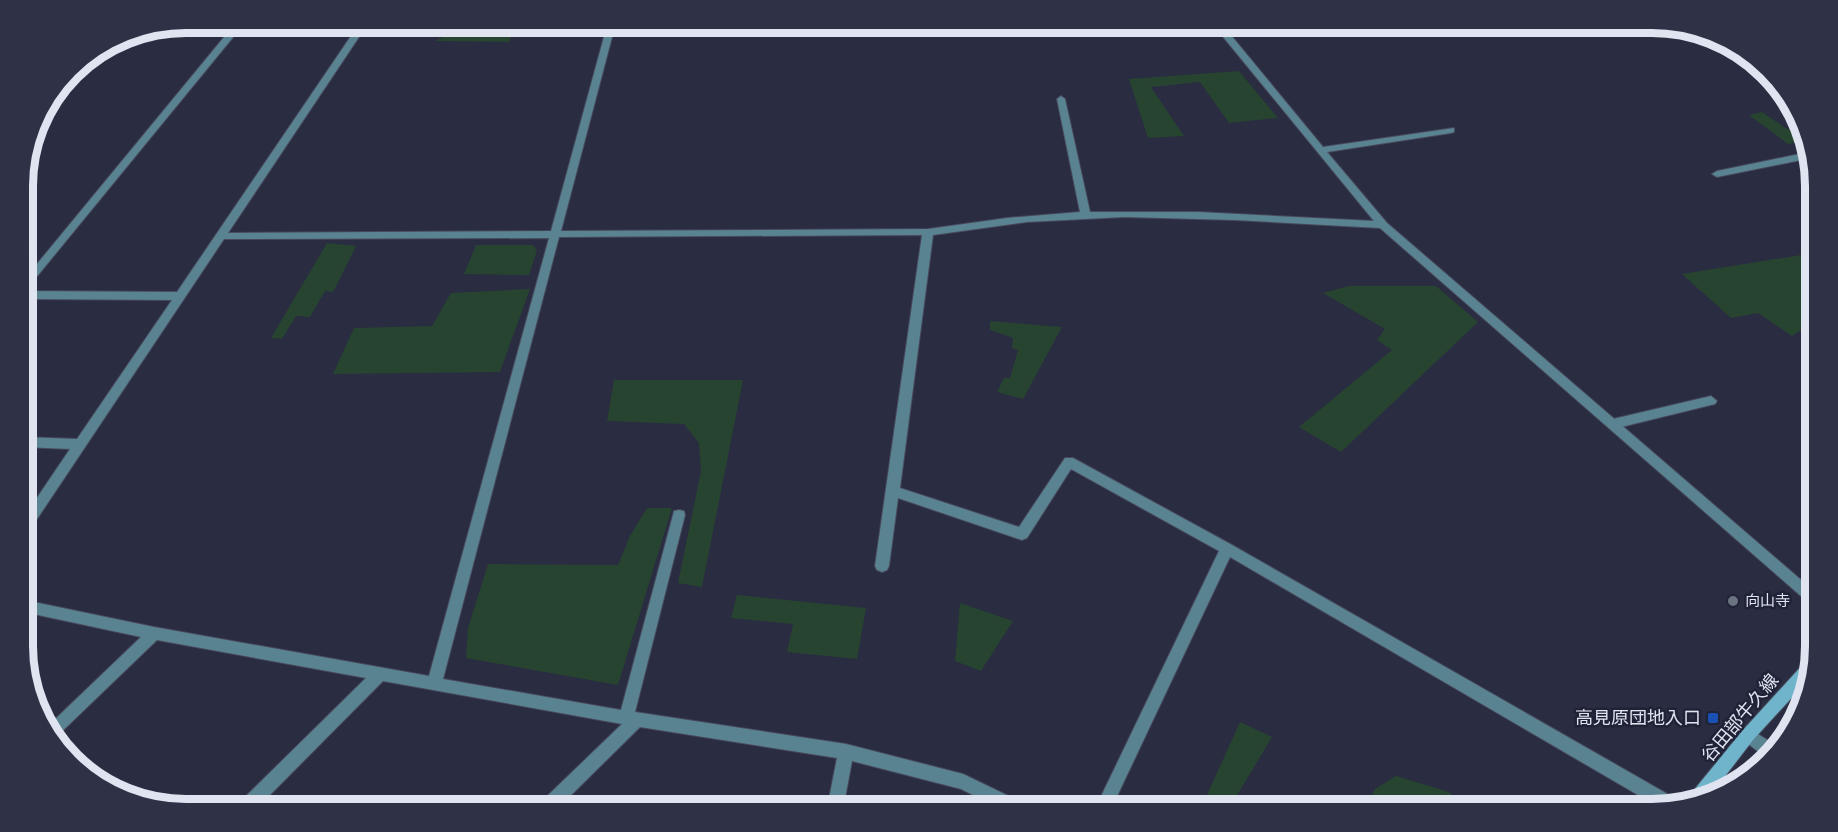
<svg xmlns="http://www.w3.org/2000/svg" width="1838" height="832" viewBox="0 0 1838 832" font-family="'DejaVu Sans','Noto Sans JP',sans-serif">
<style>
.green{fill:#274431}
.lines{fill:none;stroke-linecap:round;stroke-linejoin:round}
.service-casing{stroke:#47495d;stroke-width:2}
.minor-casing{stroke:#47495d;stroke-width:2}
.secondary-casing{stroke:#47495d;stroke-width:2}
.service{fill:#5a8391;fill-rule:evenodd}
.minor{fill:#5a8391;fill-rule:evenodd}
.secondary{fill:#6fb4ca;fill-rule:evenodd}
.worship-dot{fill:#6b7280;stroke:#202337;stroke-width:2}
.transit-dot{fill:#1a4fb4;stroke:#202337;stroke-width:2}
.labels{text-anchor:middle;stroke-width:5;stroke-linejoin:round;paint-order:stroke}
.poi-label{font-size:15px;fill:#e0e3f0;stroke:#202337;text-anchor:start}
.near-poi-label{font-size:18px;fill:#e0e3f0;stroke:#202337;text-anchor:end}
.near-street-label{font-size:18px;fill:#e0e3f0;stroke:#202337}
.rim{fill:none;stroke:#e0e3f0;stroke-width:8}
</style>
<rect width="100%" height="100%" fill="#2a2c41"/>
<g class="green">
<path d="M472 22 497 23 496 26H516L509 42 435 41Z"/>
<path d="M1652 23 1673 27 1424 35 1410 23Z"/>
<path d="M1239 71 1278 118 1229 123 1200 82 1151 87 1184 136 1148 138 1129 79Z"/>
<path d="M1762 112 1787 129 1799 128 1804 141 1788 144 1749 115Z"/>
<path d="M327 243 356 246 333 292 325 291 310 317 296 316 282 339 271 338Z"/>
<path d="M476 245H533L537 250 529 275 464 274Z"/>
<path d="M1807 254 1814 261 1815 321 1792 336 1758 313 1731 318 1682 274Z"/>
<path d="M1349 286H1436L1478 322 1341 452 1299 427 1392 350 1377 340 1385 329 1323 293Z"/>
<path d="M530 289 500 372 333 374 354 328 432 326 451 293Z"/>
<path d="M990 321 1062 327 1023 399 997 392 1004 378H1010L1018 350 1012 348 1013 338 990 330Z"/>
<path d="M614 380H743L702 587 678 583 701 471 699 443 684 424 607 421Z"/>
<path d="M647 508H672L618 685 466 658 468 628 488 564 618 565 630 536Z"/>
<path d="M737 595 866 608 857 659 787 652 793 624 731 618Z"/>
<path d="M960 603 1013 621 981 671 955 661Z"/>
<path d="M1240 722 1272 737 1229 809H1207L1202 806Z"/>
<path d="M1396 776 1446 791 1478 809H1365L1375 789Z"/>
</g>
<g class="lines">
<g class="service-casing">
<path id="service" d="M1711 396 1717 401 1715 404 1613 429 1609 427 1607 424 1609 421 1613 419Z"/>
</g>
<g class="minor-casing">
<g id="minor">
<path d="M236 22H245L238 31 354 32 361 22H369L228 233 551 231 608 22H616L561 231 928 229 1007 218 1080 212 1057 99 1061 96 1065 99 1090 212H1198L1374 221 1211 22H1220L1323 147 1454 128V132L1451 133 1327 152 1387 223 1815 592V606L1810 604 1380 228 1235 220 1124 217 1027 222 933 235 900 488 1019 527 1065 458H1073L1232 545 1678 800 1679 803 1662 809 1230 557 1111 809H1095L1219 551 1071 469 1027 538 1022 540 898 498 889 566 887 570 882 572 877 570 875 566 922 235 559 237 443 679 621 710 673 515 674 511 679 510 684 511 685 515 635 712 846 744 963 774 1023 803 1025 809H1001L961 789 852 761 843 809H827L837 758 640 727 557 809H538L540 803 622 724 383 681 256 809H237L239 803 366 678 157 640 54 739 48 726 141 637 24 612V600L154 627 429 676 549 238 224 239 29 531 24 532V517L70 449 23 447V437L77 439 172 300 23 299V281L225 36 136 35 132 33 145 31H229ZM234 36H351L177 292 25 291Z"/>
<path d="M1809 152 1811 158 1717 177 1712 174 1717 171Z"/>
<path d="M1748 728 1774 744 1764 756 1743 740 1740 735 1743 730Z"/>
</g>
</g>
<g class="secondary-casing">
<path id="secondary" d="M1813 659 1809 679 1753 740 1713 792 1693 799 1694 790 1743 730 1807 660Z"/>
</g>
<use href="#service" class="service"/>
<use href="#minor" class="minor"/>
<use href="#secondary" class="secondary"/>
</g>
<circle class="worship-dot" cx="1733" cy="601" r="6"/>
<rect class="transit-dot" x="1707" y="712" width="12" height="12" rx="3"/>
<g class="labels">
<g class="poi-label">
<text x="1745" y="606">向山寺</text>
</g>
<g class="near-poi-label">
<text x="1701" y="724">高見原団地入口</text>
</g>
<g class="near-street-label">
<text transform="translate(1740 718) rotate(-50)" y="6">谷田部牛久線</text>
</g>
</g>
<path d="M0 0H1838V832H0ZM186 33H1652A153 153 0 0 1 1805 186V646A153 153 0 0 1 1652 799H186A153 153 0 0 1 33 646V186A153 153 0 0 1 186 33Z" fill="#2f3246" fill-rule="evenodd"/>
<path class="rim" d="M186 33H1652A153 153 0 0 1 1805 186V646A153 153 0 0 1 1652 799H186A153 153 0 0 1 33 646V186A153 153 0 0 1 186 33Z"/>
</svg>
